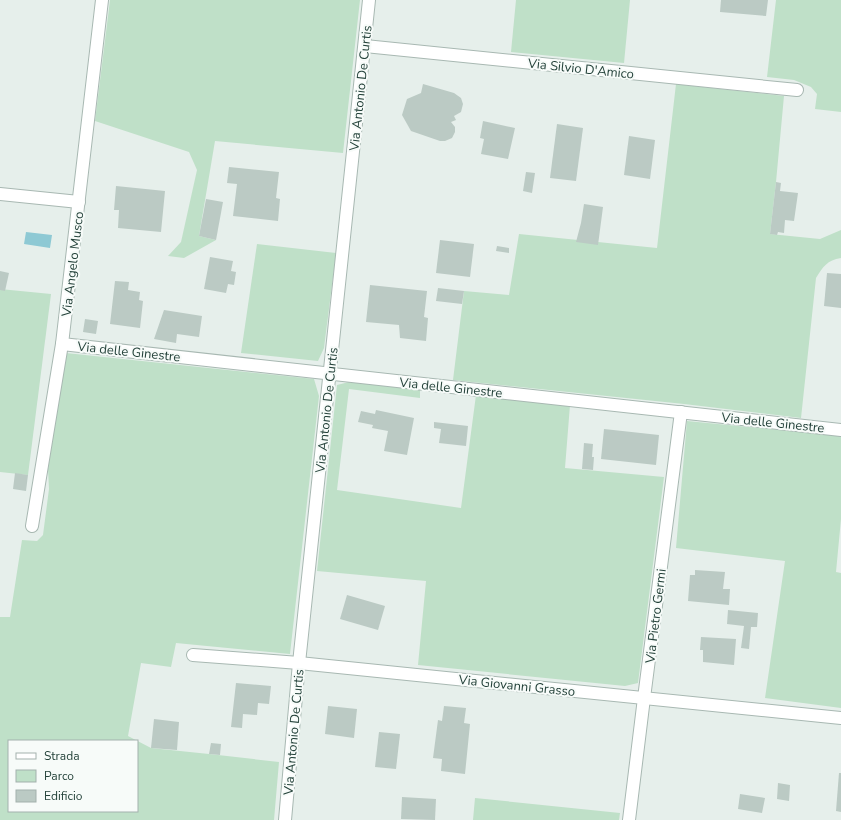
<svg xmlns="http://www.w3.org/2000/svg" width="841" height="820" viewBox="0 0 841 820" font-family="'Nunito Sans',sans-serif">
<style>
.green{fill:#bfe0c8;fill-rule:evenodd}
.water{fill:#8ec9d4}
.building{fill:#bbcac4}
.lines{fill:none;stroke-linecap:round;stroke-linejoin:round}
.minor-casing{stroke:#a8b8b2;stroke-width:14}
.minor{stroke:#fff;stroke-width:12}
.labels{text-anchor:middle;stroke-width:4;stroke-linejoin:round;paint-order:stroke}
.street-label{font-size:13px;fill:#24423a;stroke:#f7fbf9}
</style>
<rect width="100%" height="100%" fill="#e6efeb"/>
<g class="green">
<path d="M110 0H360L343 153 215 141 199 236 216 240 184 258 168 256 181 242 197 170 189 152 95 121Z"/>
<path d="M516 0H630L624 63 511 52Z"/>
<path d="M776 0H841V112L815 109 817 94 811 87 794 80 767 77Z"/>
<path d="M676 84 784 96 776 182 770 234 820 239 841 230V258C827 260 823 267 816 278L801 418 684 404 453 380 464 291 509 295 519 234 657 248Z"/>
<path d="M257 244 336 253 324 348 318 361 241 353Z"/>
<path d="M0 289 51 294 28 475 0 472Z"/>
<path d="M66 353 314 379 319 396 290 654 176 643 171 667 141 663 128 736 151 748 209 754 279 762 274 820H0V617H10L22 540 37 541 43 535 49 489 48 469ZM9 741H137V811H9Z"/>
<path d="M349 382 420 390V398L349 389 337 490 461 508 476 395 570 405 565 468 664 477 638 683 625 686 418 665 426 581 317 571 337 385Z"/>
<path d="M687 421 841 436V519L836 572 841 573V708L765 698 785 561 676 548Z"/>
<path d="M475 798 620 813 619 820H473Z"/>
</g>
<path class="water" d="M26 232 52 235 50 248 24 244Z"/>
<g class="building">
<path d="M721 0H768L766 16 720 12Z"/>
<path d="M423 84 454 93 461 98 463 104 461 112 454 116 456 120 451 122 455 127V132L452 138 445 141H440L411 131 402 115 407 99 421 93Z"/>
<path d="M483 121 515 128 508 159 481 154 484 139 480 138Z"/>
<path d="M557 124 583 128 576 181 550 178Z"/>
<path d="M629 136 655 140 650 179 624 175Z"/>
<path d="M229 167 279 172 276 198 280 199 278 221 233 216 237 184 227 183Z"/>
<path d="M526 172 535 173 532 193 523 191Z"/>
<path d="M776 182 781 183 780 191 798 193 794 221 785 220 784 233 778 232 777 235 770 234Z"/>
<path d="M116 186 165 191 161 232 118 228 119 210H114Z"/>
<path d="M206 199 223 202 216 240 199 236Z"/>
<path d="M584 204 603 207 598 245 576 242 581 223Z"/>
<path d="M440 240 474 244 470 277 436 273Z"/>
<path d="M497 246 509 248V253L496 251Z"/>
<path d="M210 257 233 261 231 271 236 272 234 285 228 284 226 293 204 289Z"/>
<path d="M0 271 9 273 5 291 0 290Z"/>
<path d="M827 273 841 274V308L824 306Z"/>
<path d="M115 281 129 282 128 290 140 292 139 300 143 301 140 328 110 324Z"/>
<path d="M370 285 427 291 424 317 428 318 426 341 400 338 399 325 366 322Z"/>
<path d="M438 288 464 291 462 304 436 301Z"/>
<path d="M164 310 202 316 199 337 177 334 176 343 154 339Z"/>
<path d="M85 319 98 321 96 334 83 332Z"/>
<path d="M376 410 414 418 407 455 384 451 388 431 372 428 373 425 358 422 361 411 375 414Z"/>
<path d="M434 422 468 426 466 446 439 443 441 429 434 428Z"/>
<path d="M604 429 659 435 656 465 601 459Z"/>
<path d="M584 443 593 444 592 457H594L593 470 582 469Z"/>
<path d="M15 473 28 475 26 491 13 489Z"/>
<path d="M695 570 725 572 723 589H730L729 605 688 601 690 575H695Z"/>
<path d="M347 595 385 606 378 630 340 619Z"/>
<path d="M728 610 758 613 757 627H751L749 649 741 648 744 626 727 624Z"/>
<path d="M701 637 736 639 734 665 703 662V650H700Z"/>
<path d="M236 683 271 686 269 704 258 703 257 715 243 714 242 728 231 727Z"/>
<path d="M328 706 357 709 354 738 325 734Z"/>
<path d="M444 706 466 708 464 723 470 724 465 774 441 771 442 759 433 758 438 720 442 721Z"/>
<path d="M154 719 179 722 177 750 151 748Z"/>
<path d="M379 732 400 734 396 769 375 767Z"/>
<path d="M211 743 221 744 220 755 209 754Z"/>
<path d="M839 773H841V812L836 811Z"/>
<path d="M778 783 790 785 789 801 777 799Z"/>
<path d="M740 794 765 798 762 813 738 809Z"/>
<path d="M402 797 436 799 435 820 401 819Z"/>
</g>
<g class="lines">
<g class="minor-casing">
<g id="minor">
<path d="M365 46 797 90"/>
<path d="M0 194 79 202"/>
<path d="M62 344 841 430"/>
<path d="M32 526 62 344 102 0"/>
<path d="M193 655 299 663 841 718"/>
<path d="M285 820 299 663 369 0"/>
<path d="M629 820 644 698 681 412"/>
</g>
</g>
<use href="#minor" class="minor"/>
</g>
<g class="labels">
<g class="street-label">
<text transform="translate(581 68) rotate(6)" y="5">Via Silvio D'Amico</text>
<text transform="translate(360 88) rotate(-84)" y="5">Via Antonio De Curtis</text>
<text transform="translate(72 264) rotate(-83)" y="5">Via Angelo Musco</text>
<text transform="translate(129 351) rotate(6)" y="5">Via delle Ginestre</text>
<text transform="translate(451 387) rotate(6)" y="5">Via delle Ginestre</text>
<text transform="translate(326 410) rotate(-84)" y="5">Via Antonio De Curtis</text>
<text transform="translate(773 422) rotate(6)" y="5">Via delle Ginestre</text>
<text transform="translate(655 616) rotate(-83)" y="5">Via Pietro Germi</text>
<text transform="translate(517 685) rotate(6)" y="5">Via Giovanni Grasso</text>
<text transform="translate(293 732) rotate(-85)" y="5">Via Antonio De Curtis</text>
</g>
</g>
<rect x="8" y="740" width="130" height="72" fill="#f7fbf9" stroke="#a3b1ad"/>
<rect x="16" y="753" width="20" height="6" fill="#ffffff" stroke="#a3b1ad"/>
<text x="44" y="760" font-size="12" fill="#24423a">Strada</text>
<rect x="16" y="770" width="20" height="12" fill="#bfe0c8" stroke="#a3b1ad"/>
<text x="44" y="780" font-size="12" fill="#24423a">Parco</text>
<rect x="16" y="790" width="20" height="12" fill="#bbcac4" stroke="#a3b1ad"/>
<text x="44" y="800" font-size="12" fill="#24423a">Edificio</text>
</svg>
